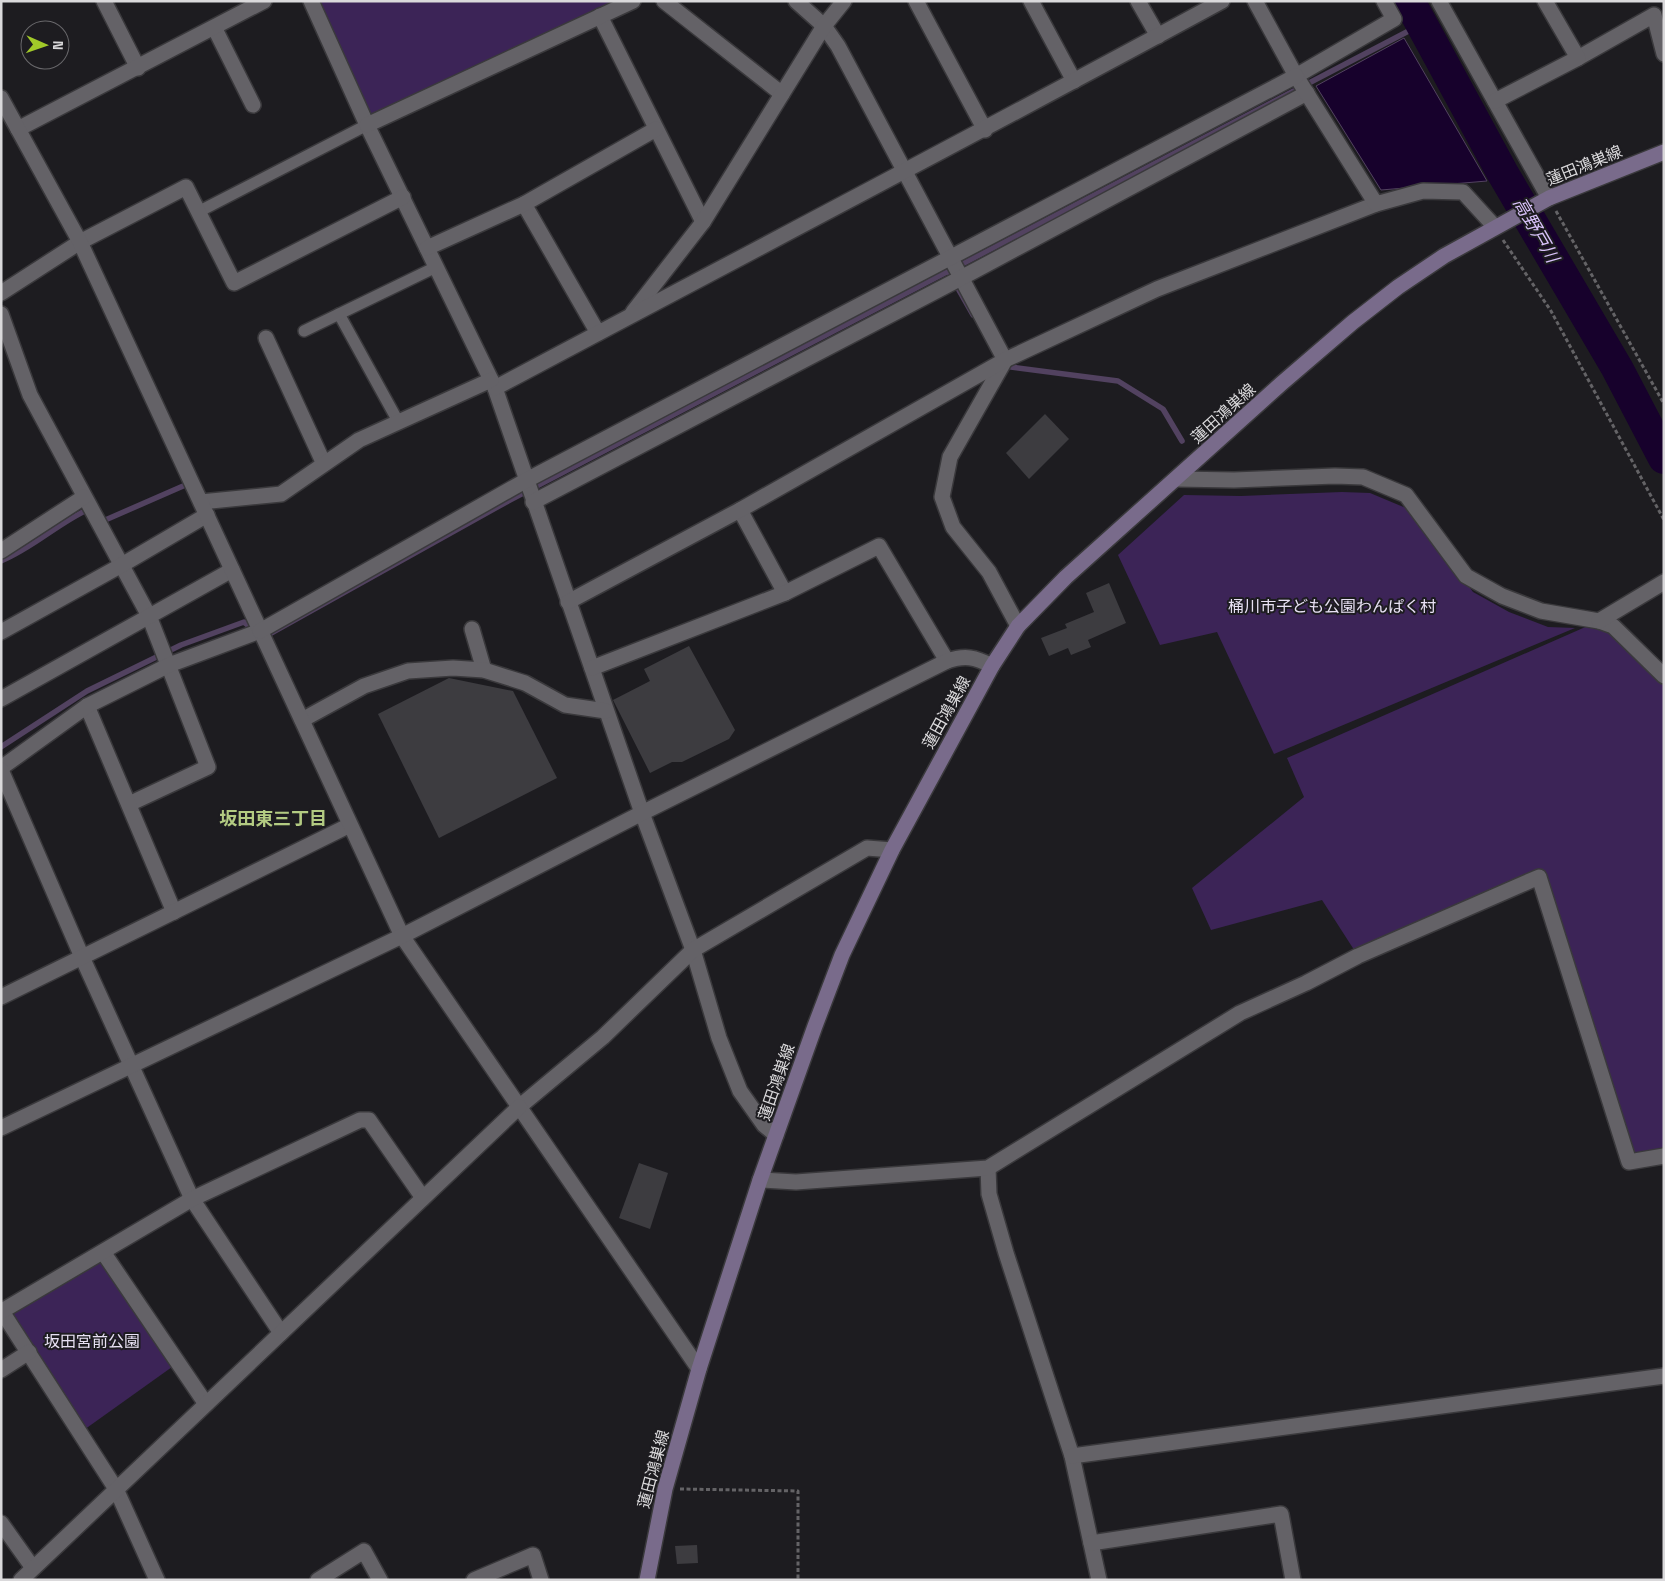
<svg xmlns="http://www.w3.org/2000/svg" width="1665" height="1581" viewBox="0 0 1665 1581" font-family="'Space Grotesk','Noto Sans JP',sans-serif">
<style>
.green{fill:#3c2457}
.water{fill:#17012c;stroke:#524260}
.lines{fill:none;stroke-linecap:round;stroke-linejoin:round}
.stream{stroke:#524260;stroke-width:5.5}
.river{stroke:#17012c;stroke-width:32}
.building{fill:#3d3c40}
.service-casing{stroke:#3a393c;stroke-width:14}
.minor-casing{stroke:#3a393c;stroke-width:18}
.tertiary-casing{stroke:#3a393c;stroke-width:18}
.secondary-casing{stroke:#3a393c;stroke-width:18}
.path{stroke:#646366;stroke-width:3;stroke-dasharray:4 2.5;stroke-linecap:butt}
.service{stroke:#646267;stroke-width:11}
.minor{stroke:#646267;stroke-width:15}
.tertiary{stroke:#646267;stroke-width:15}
.secondary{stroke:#796b8b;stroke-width:15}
.labels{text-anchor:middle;stroke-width:4;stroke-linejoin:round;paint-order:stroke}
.street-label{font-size:16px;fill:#dad9db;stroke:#1d1c20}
.park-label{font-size:16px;fill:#e7e0f3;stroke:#1d1c20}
.water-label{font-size:18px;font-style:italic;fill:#d9c2fa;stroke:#1d1c20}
.neighbourhood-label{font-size:18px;font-weight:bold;fill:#b3cb82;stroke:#1d1c20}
</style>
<rect width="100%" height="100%" fill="#1d1c20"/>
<g class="green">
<path d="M318 1H633L367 125Z"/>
<path d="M1342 492 1370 493 1413 511 1473 592 1509 612 1548 627 1575 628 1274 754 1217 632 1160 645 1118 555 1184 495 1241 496Z"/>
<path d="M1599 621 1664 676V1155L1629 1162 1539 877 1358 956 1322 900 1211 930 1192 888 1304 797 1287 758Z"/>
<path d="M103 1252 179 1362 81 1432 2 1311Z"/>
</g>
<path class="water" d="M1404 38 1487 181 1381 190 1316 86Z"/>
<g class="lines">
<g class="stream">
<path d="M948 271 973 315"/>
<path d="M1005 363 1011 367 1118 381 1163 409 1182 441"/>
<path d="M101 519 103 521 190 483"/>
<path d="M1 561C33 548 58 523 89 509"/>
<path d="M264 637 510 500 1422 24"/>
<path d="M1 747 87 691 181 645 244 622 255 631"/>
</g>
<path class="river" d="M1409 1 1502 172 1617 368 1664 458"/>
</g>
<g class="building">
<path d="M1045 414 1069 439 1029 479 1006 453Z"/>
<path d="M1109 583 1126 623 1088 640 1091 647 1071 655 1068 648 1049 656 1041 638 1067 628 1065 624 1094 612 1086 593Z"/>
<path d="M689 646 735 730 729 739 682 762H672L650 773 613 700 650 681 644 669Z"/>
<path d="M449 678 513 691 557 778 439 838 378 714Z"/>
<path d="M639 1163 668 1173 650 1229 619 1218Z"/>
<path d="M697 1545 698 1563 677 1564 675 1546Z"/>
</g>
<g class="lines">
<g class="service-casing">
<g id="service">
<path d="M198 212 367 125"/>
<path d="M339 314 399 423"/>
<path d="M304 331 436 267"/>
</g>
</g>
<g class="minor-casing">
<g id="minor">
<path d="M104 1 138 68"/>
<path d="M311 1 367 125 495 388 642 813 693 950 719 1038 740 1091 764 1125 776 1135"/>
<path d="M664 1 782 94"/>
<path d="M796 1 824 26 838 46 1005 360"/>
<path d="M916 1 985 130"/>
<path d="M1031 1 1074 81"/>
<path d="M1138 1 1158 36"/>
<path d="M1439 1 1549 198"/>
<path d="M600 16 703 222"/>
<path d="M215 29 253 105"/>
<path d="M1578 58 1654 15 1664 54"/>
<path d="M1296 76 1394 19 1384 1"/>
<path d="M1495 101 1578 58 1545 1"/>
<path d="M367 125 633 1"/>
<path d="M18 129 264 1"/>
<path d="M524 204 598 333"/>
<path d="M427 248 524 204 656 129"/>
<path d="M1 293 80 242 186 187 234 283 403 197"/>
<path d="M633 312 703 222 824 26 844 1"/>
<path d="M1 314 30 395 149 616 208 767 129 804"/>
<path d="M266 338 324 464"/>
<path d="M1004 362 950 457 942 497 953 527 989 572 1018 626"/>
<path d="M495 388C737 259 981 132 1222 1"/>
<path d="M1177 479 1234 480 1335 476 1363 477 1406 495 1466 576 1502 596 1541 611 1599 621 1613 626 1664 676"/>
<path d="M201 502 281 494 359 440 491 380"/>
<path d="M533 502 961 278 1307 93"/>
<path d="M740 510 785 593"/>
<path d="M1 551 84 497"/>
<path d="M568 602 740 510 1005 360 1157 289 1376 204"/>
<path d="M1599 621 1664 582"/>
<path d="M472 629 484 670"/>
<path d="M1 632 120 566 207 515"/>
<path d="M592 668 785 593 879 546 947 661"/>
<path d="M1 699 232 570"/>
<path d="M87 706 174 912"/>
<path d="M302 720 364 686 408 671 453 668 484 670 525 683 565 705 606 711"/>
<path d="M1 768 87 706 169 665 260 631"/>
<path d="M1 770 82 957 192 1199 281 1333"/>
<path d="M1 997 350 825"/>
<path d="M519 1107 603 1037 693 950 867 848 892 850"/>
<path d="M988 1168 989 1194 1006 1253 1072 1456 1099 1580"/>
<path d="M760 1180 796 1182 988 1168 1240 1013 1306 983 1358 956 1539 877 1629 1162 1664 1156"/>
<path d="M103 1252 206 1404"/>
<path d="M1 1310 116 1489 157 1580"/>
<path d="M2 1311 192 1199 360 1120H369L423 1198"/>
<path d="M1 1370 29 1352"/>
<path d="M1072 1456 1664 1376"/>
<path d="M1 1523 33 1568"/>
<path d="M1091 1543 1281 1514 1293 1580"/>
<path d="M318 1580 364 1551 380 1580"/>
<path d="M474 1580 533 1555 541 1580"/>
</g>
</g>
<g class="tertiary-casing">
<g id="tertiary">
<path d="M1255 1 1296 76 1376 204 1423 191 1463 192 1495 227"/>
<path d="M1 98 80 242 402 936 699 1369"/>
<path d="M260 631 525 481 1296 76"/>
<path d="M1 1128 402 936 642 813 947 661C965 655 975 657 992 666"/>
<path d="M21 1580 519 1107"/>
</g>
</g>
<g class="secondary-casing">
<path id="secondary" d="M647 1580 665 1489 699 1369 760 1180 815 1026 842 955 892 850 992 666 1018 626 1066 577 1282 383 1353 322 1398 287 1444 256 1549 198 1664 152"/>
</g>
<g class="path">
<path d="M1556 211 1664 404"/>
<path d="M1503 240 1551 311 1664 520"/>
<path d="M680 1489 798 1491V1580"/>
</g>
<use href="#service" class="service"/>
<use href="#minor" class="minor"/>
<use href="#tertiary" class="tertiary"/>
<use href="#secondary" class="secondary"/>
</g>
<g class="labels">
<g class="street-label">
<text transform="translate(1584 165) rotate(-22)" y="6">蓮田鴻巣線</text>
<text transform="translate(1223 413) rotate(-42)" y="6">蓮田鴻巣線</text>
<text transform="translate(946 712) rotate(-61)" y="6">蓮田鴻巣線</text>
<text transform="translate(776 1082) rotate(-71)" y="6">蓮田鴻巣線</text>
<text transform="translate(653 1469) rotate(-75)" y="6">蓮田鴻巣線</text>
</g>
<g class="park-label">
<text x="1332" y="612">桶川市子ども公園わんぱく村</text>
<text x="92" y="1347">坂田宮前公園</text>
</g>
<g class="water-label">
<text transform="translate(1536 230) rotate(60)" y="6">高野戸川</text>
</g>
<g class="neighbourhood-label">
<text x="273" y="825">坂田東三丁目</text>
</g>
</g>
<rect width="1665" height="1581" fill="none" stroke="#dad9db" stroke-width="5"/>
<g transform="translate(45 45) rotate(92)"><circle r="24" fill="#1d1c20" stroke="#69686b"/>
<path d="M0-4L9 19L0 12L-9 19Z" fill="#a1c929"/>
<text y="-8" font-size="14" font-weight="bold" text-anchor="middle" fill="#dad9db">N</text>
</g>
</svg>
